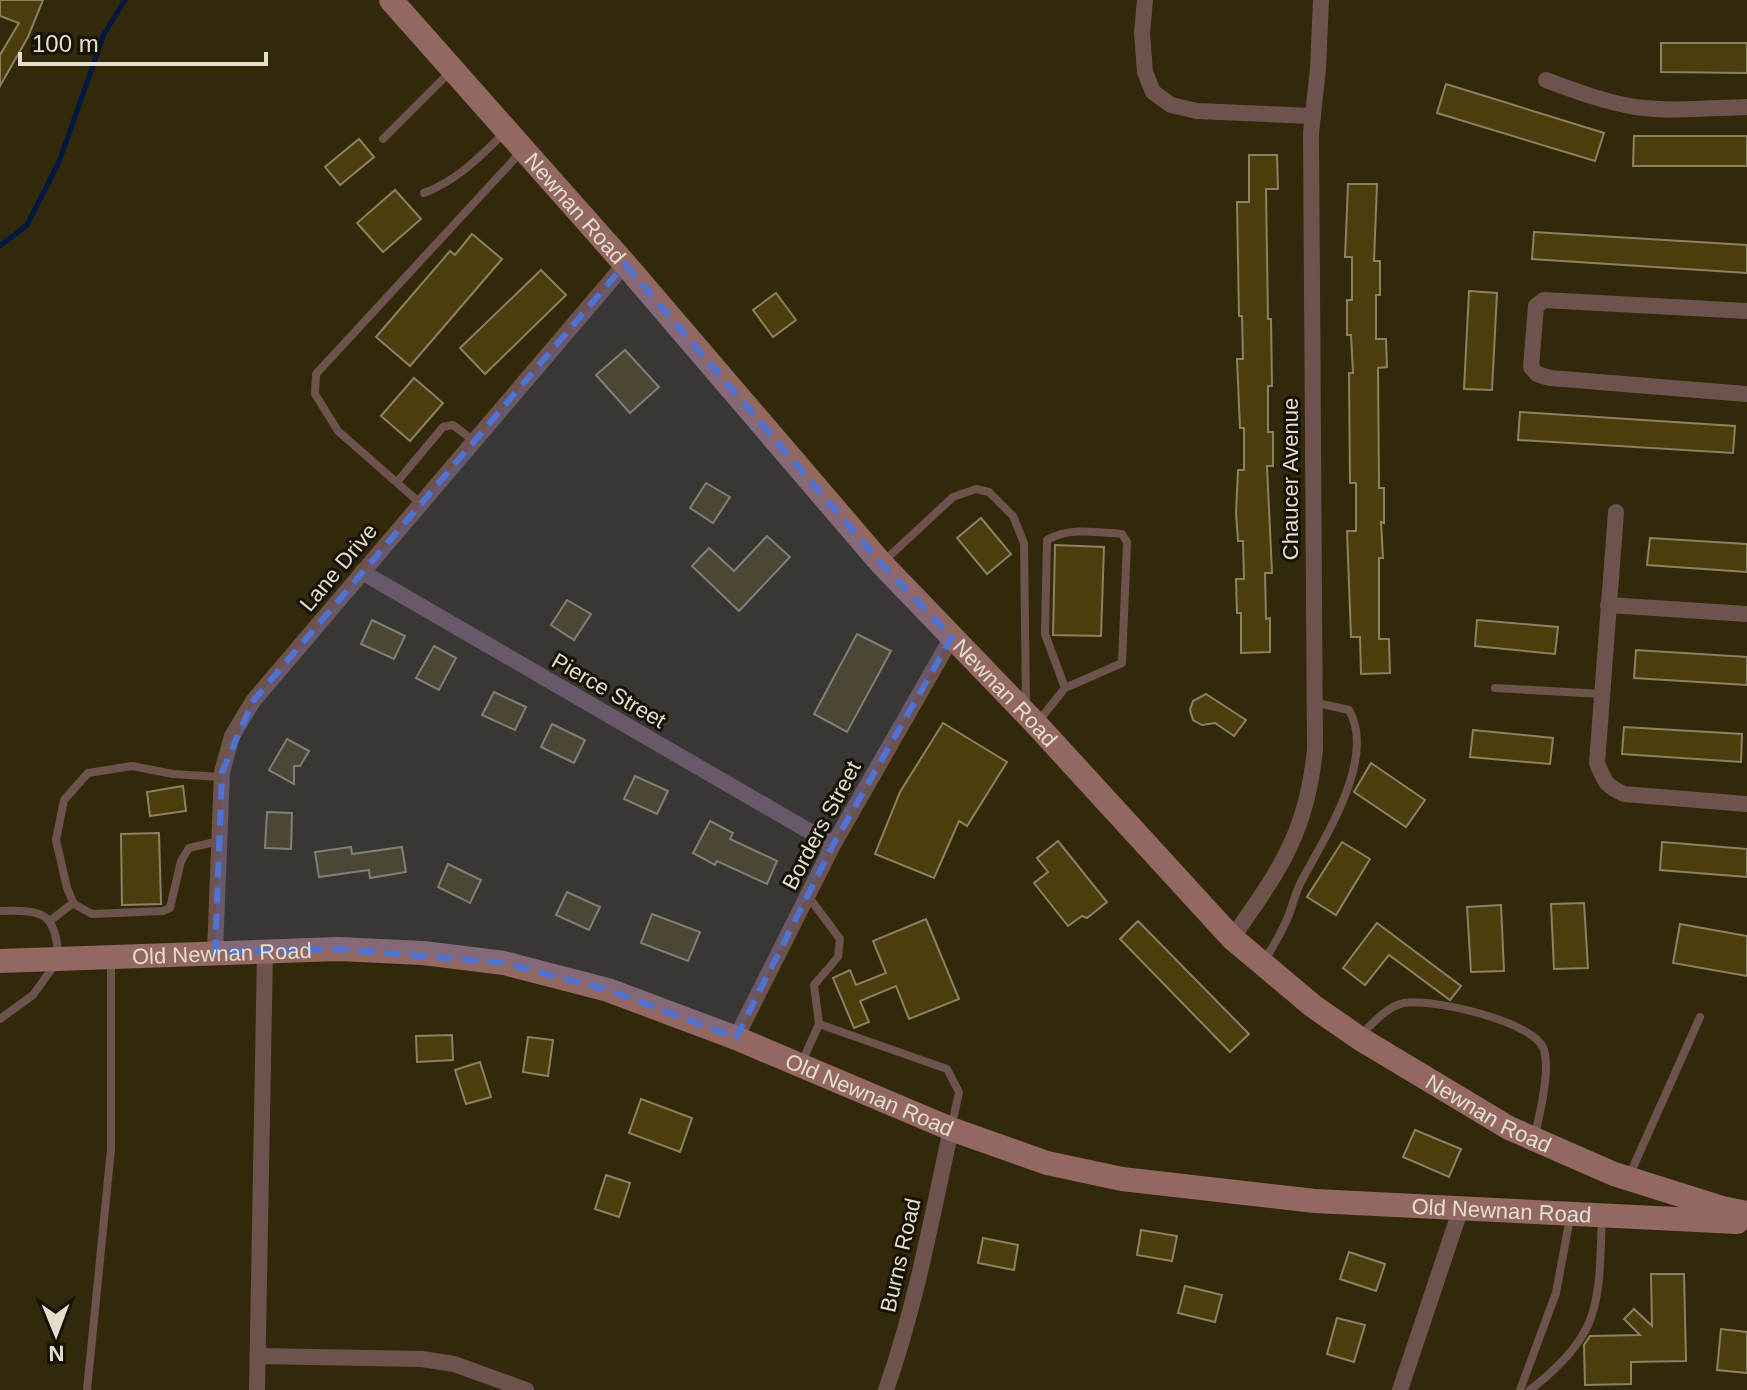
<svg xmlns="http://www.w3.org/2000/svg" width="1747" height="1390" viewBox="0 0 1747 1390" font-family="Arial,sans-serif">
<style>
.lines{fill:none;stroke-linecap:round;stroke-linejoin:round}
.stream{stroke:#001841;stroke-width:5}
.building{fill:#4c3d0c;stroke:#8b8161;stroke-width:2}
.lane{stroke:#6e524e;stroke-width:8}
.street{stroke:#6e524e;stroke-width:16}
.secondary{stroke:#936762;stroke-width:24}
.marked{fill:#4f72d5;fill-opacity:0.2;stroke:#4f72d5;stroke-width:6;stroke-dasharray:16 10;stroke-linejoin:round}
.labels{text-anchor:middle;stroke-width:6;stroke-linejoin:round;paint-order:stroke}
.street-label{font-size:22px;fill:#e4decd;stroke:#161206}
</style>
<rect width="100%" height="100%" fill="#32290b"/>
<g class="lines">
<path class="stream" d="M0 246 27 225 59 162 104 34 125 0"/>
</g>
<g class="building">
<path d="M0 0H43L28 37 0 86V55L19 23 0 16Z"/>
<path d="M1661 43H1747V73L1661 72Z"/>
<path d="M1446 84 1604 133 1595 161 1437 113Z"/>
<path d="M1634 136H1747V166H1633Z"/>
<path d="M359 139 374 157 340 185 325 167Z"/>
<path d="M1249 155H1277L1278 189H1266L1268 319H1271L1272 386H1268V432H1273V466H1267L1272 573H1265L1266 619 1270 618V652L1241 653V613H1237L1236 579H1244L1243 541H1238L1236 513 1238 470H1244V428H1240L1237 359H1243L1242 316H1239L1237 202H1249Z"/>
<path d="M1348 184H1377L1374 261H1380V295H1376V339H1386L1387 367 1378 368 1379 488H1384V523L1381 522 1383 558H1379V639H1389L1390 673 1361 674 1360 637H1351L1347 531H1356V483H1350L1349 373H1353L1351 335H1347V300H1352V257H1345Z"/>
<path d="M395 190 421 219 383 252 357 223Z"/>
<path d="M1534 232 1747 245V273L1532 259Z"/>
<path d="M472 234 502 259 410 366 376 337 450 251 455 255Z"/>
<path d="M541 270 566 295 485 374 460 348Z"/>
<path d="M1469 291 1497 293 1492 390 1464 389Z"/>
<path d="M776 293 796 320 773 337 753 310Z"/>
<path d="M625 350 659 387 630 413 596 375Z"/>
<path d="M414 378 443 403 410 441 381 416Z"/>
<path d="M1520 412 1735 426 1733 453 1518 440Z"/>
<path d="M706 483 730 497 713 523 690 508Z"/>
<path d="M981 518 1011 554 987 574 957 538Z"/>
<path d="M767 536 790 557 739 611 692 566 709 548 734 571Z"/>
<path d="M1650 538 1747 544V572L1647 565Z"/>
<path d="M1055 545 1104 547 1101 636 1053 635Z"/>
<path d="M567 600 591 614 574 640 551 625Z"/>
<path d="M372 620 405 636 394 659 361 644Z"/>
<path d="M1477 620 1558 627 1555 654 1475 646Z"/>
<path d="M857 634 891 651 847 732 814 714Z"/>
<path d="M434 646 456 658 439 690 416 678Z"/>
<path d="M1636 650 1747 657V685L1634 678Z"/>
<path d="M494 692 526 707 515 730 482 715Z"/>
<path d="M1206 694 1246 720 1234 736 1215 723 1202 725 1193 720 1190 710 1193 701Z"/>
<path d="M943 723 1007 762 967 826 959 821 934 878 875 854 900 792Z"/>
<path d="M552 724 585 740 574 763 541 747Z"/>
<path d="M1624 727 1742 734 1741 762 1622 754Z"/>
<path d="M1473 730 1553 738 1550 764 1470 757Z"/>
<path d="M287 739 309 751 300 766H294V784L269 770Z"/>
<path d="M1371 763 1425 800 1406 827 1354 792Z"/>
<path d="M635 776 668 791 657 814 624 799Z"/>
<path d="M183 786 186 811 150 816 147 792Z"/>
<path d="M267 812 292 813 291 849 265 848Z"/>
<path d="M710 821 733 833 730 839 777 861 767 884 717 861 715 865 693 853Z"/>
<path d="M159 833 161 904 122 905 121 834Z"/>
<path d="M1058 841 1107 902 1087 918 1082 916 1068 926 1034 883 1048 872 1037 858Z"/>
<path d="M1342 842 1370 859 1336 915 1307 897Z"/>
<path d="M1662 842 1747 849V877L1660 870Z"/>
<path d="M351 847 352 854 402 847 406 872 370 878 369 870 319 877 315 852Z"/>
<path d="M448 864 481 880 470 903 438 887Z"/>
<path d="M567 892 600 907 589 930 556 915Z"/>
<path d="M1584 903 1588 968 1554 969 1551 904Z"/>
<path d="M1501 905 1504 971 1471 972 1467 907Z"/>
<path d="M652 914 700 932 688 961 641 943Z"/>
<path d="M926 919 959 999 909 1019 896 986 860 1001 869 1022 854 1028 833 978 850 970 856 985 886 973 873 941Z"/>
<path d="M1138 921 1249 1034 1230 1052 1120 939Z"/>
<path d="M1377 923 1461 986 1450 1000 1389 955 1365 985 1343 968Z"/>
<path d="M1680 924 1747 936V976L1673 963Z"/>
<path d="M452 1035 453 1060 417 1062 416 1036Z"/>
<path d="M528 1037 553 1040 548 1076 523 1072Z"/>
<path d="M480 1062 491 1097 466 1104 455 1070Z"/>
<path d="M641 1099 692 1118 680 1152 629 1133Z"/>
<path d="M1415 1130 1461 1149 1449 1177 1403 1157Z"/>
<path d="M606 1175 630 1183 619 1217 595 1209Z"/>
<path d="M1141 1230 1177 1236 1172 1261 1137 1255Z"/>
<path d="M983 1238 1018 1245 1014 1270 978 1263Z"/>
<path d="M1349 1252 1385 1264 1376 1291 1340 1279Z"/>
<path d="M1651 1274H1684L1686 1361 1631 1362V1384L1585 1385 1584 1345 1590 1336 1640 1335 1624 1319 1634 1309 1652 1326Z"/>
<path d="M1185 1286 1222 1295 1215 1322 1178 1313Z"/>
<path d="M1337 1318 1365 1325 1354 1362 1327 1354Z"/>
<path d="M1721 1329 1747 1332V1373L1717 1370Z"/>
</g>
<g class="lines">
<g class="lane">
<path d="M383 139 452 70"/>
<path d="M424 193C456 181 479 158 503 134"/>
<path d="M397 482 443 427 453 425 474 441"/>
<path d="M420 503 338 431 315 394 316 374 520 153"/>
<path d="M883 562 953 497 976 489 989 492 1013 516 1024 543 1026 705"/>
<path d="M1495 688 1602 694"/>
<path d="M1037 723 1065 688 1122 663 1127 542 1122 534C1097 532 1069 527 1047 540L1045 634 1065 688"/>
<path d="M219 841 189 848 181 861 170 908 163 911 92 914 74 904 67 888 56 840 64 800 88 773 132 766 173 774 222 777"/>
<path d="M0 911C46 910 54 912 59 959L33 995 0 1019"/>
<path d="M50 921 73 903"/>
<path d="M1265 960C1273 946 1282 932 1288 917 1293 905 1295 893 1301 882 1324 838 1377 759 1349 710L1313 702"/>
<path d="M819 1024 947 1069 959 1092 952 1125"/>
<path d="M1360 1036C1371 1025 1387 1006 1404 1003 1430 998 1536 1021 1544 1050 1550 1070 1540 1114 1535 1134"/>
<path d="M802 1062 819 1024 814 985 838 957 840 939 808 896"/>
<path d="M1630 1174 1700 1017"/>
<path d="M87 1390 111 1149V959"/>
<path d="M1520 1390 1556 1293 1570 1218"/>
<path d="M1530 1390C1552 1373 1576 1351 1588 1325 1602 1295 1600 1251 1602 1219"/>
</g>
<g class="street">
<path d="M1145 0 1142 33 1145 72 1153 92 1171 105 1197 111 1313 116"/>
<path d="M1546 80C1575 91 1605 102 1635 107 1672 112 1710 108 1747 107"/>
<path d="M1747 311 1544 300 1536 306 1531 367 1537 374 1550 378 1747 394"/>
<path d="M1616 512 1597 763C1605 782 1605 785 1624 794L1747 804"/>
<path d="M362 572 833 845"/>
<path d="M1608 605 1747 614"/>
<path d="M1232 938C1279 871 1307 833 1315 749L1311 133 1318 69 1321 0"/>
<path d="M215 952 222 772 232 736 253 701 625 264"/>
<path d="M736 1038 833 845 952 637"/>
<path d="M258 1356 422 1359 454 1364 526 1390"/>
<path d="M257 1390 265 951"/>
<path d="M886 1390C916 1305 932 1217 951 1129"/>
<path d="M1400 1390 1461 1208"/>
</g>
<g class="secondary">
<path id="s1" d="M391 0 625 264 881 563 1036 724 1232 938 1313 1006 1359 1038 1509 1128 1614 1174 1722 1208 1747 1213"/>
<path id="s2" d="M0 961 338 949 423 953 504 963 608 990 736 1038 951 1129 1047 1163 1122 1179 1315 1201 1737 1222"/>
</g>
</g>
<path class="marked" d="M625 264 881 563 952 637 833 845 736 1038 608 990 504 963 338 949 215 952 222 772 253 701Z"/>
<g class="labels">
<g class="street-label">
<text dy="8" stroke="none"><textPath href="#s1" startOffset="278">Newnan Road</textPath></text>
<text transform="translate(1290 479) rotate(-90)" y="8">Chaucer Avenue</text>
<text transform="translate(338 567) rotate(-50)" y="8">Lane Drive</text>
<text transform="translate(609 690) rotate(30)" y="8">Pierce Street</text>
<text dy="8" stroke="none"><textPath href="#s1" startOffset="926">Newnan Road</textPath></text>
<text transform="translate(821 825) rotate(-62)" y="8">Borders Street</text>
<text dy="8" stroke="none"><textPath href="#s2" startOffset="222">Old Newnan Road</textPath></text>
<text dy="8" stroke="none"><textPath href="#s2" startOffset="894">Old Newnan Road</textPath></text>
<text dy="8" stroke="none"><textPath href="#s1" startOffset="1572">Newnan Road</textPath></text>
<text dy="8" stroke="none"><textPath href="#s2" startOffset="1542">Old Newnan Road</textPath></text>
<text transform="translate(900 1255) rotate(-77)" y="8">Burns Road</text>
</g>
</g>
<g transform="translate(56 1334) rotate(179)" stroke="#161206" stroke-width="6" paint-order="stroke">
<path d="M0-6L14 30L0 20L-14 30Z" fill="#e4decd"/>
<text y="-12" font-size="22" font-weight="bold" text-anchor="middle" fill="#e4decd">N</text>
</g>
<path d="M20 52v12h246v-12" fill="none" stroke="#e4decd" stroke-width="4"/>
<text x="32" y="52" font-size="24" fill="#e4decd" stroke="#161206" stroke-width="6" paint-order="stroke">100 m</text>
</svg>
